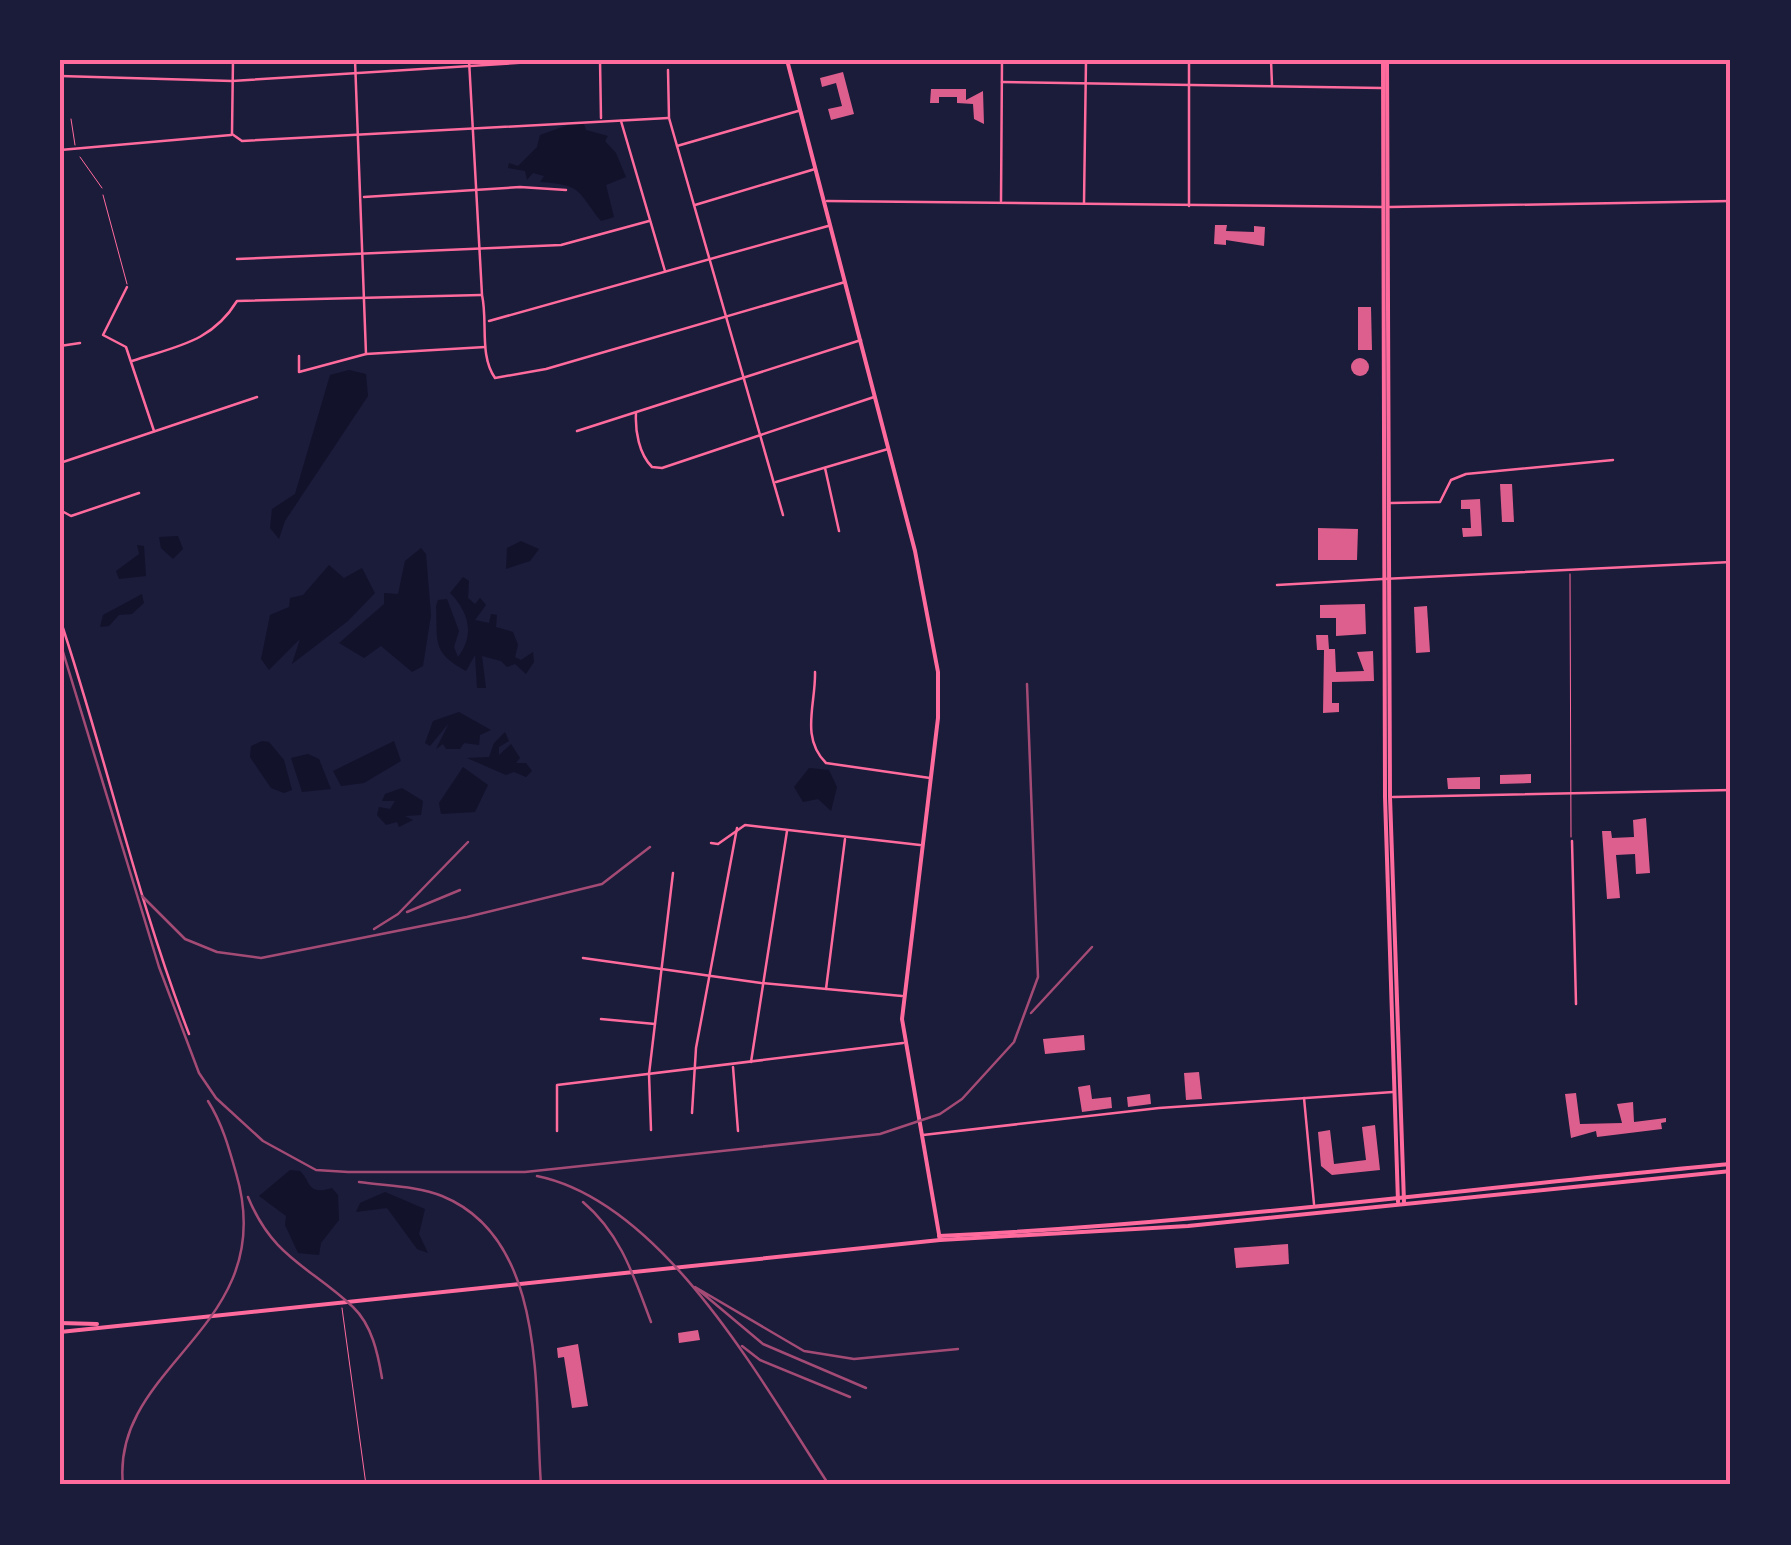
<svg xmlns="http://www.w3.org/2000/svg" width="1791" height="1545" viewBox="0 0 1791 1545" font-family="'Roboto Condensed',sans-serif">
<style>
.water{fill:#12122b}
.building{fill:#dd5f8e}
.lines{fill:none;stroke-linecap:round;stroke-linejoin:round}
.path{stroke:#ff6b9d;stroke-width:1}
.service{stroke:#ff6b9d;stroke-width:1}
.minor{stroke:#ff6b9d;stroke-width:2.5}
.tertiary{stroke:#ff6b9d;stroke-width:2.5}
.secondary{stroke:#ff6b9d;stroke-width:4}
.primary{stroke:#ff6b9d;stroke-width:4}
.rail{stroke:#a44b75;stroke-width:2.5}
.neatline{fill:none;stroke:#ff6b9d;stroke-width:4}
</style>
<rect width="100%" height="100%" fill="#1b1b3a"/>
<g class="water">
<path d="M571 124H584L586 130 608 136 605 141 616 153 626 177 606 185 614 217 601 221C577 191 583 185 540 182L544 176 533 173 527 180 525 171 508 168 509 163 518 166 537 147 540 135Z"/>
<path d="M349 370 366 374 368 396 285 521 279 539 270 528 272 509 295 494 330 375Z"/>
<path d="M178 536 183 549 173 559 161 548 159 537Z"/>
<path d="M521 541 539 549 530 561 506 569 507 548Z"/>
<path d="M137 545 144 546 146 576 119 579 116 571 139 554Z"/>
<path d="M421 548 426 554 431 615 423 666 412 672 381 646 364 658 339 643 384 604V593L398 594 405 561Z"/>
<path d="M329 565 344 578 362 568 375 593 348 621 292 664 300 639 269 670 261 659 270 615 289 607 290 598 303 595Z"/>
<path d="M463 577 469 581 468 598 475 604 480 598 486 605 475 620 489 623 491 614 497 615 496 627 513 632 518 645 515 657 521 660 533 652 534 662 526 674 515 664 507 667 501 661 482 656 486 688H477L475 655 466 671C431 652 438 642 436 606L438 600 447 599 459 631 454 647 458 657C475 635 469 612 450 593Z"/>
<path d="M142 594 144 603 132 614 119 615 109 626 100 627 103 615Z"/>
<path d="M459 712 491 730 480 735 479 745 464 743 460 749H446L443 744 436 749 449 723 430 746 425 743 433 721Z"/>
<path d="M505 732 509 741 499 747V755L511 744 520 758 516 763H526L532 771 526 777 514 772 506 775 467 758 489 757 494 743Z"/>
<path d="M262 741 269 742 284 760 292 790 284 793 271 788 250 757 251 746Z"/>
<path d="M394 741 401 761 364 783 341 786 333 771Z"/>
<path d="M308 754 319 759 331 789 302 792 291 758Z"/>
<path d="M463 767 488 785 475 812 441 814 439 803Z"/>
<path d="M809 768 829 770 837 787 831 811 818 799 803 802 794 787Z"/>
<path d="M402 788 423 801 421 815 405 816 413 820 399 827 397 822 386 825 377 815 379 807 390 809 395 801H382L385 794Z"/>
<path d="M290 1170 300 1171C311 1181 307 1196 332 1188L338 1195 339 1220 321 1243 319 1255 298 1253 285 1225 286 1216 259 1196Z"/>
<path d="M385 1192 425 1209 419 1234 428 1253 417 1249 387 1208 356 1212 360 1203Z"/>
</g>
<g class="building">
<path d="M843 72 854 114 831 120 828 109 842 106 836 83 822 87 820 78Z"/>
<path d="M931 89H966V100L983 91 984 124 974 119 973 104 957 103V97H939V103H930Z"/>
<path d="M1215 225H1227L1226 231 1254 232V226L1265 227 1264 246 1226 240V245L1214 244Z"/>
<path d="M1358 307H1371L1372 350H1358Z"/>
<circle cx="1360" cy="367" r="9"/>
<path d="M1500 484H1512L1514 522H1502Z"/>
<path d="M1480 499 1482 536 1463 537 1462 528H1471L1470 509H1461V500Z"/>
<path d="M1318 528 1358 529 1357 560H1318Z"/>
<path d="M1365 604 1366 634 1336 636V618H1320V605Z"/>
<path d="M1427 606 1430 652 1416 653 1414 607Z"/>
<path d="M1316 635H1328L1329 649H1335L1336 672 1364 671 1357 652 1373 651 1374 681 1332 682V703H1339V712L1323 713 1324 650H1317Z"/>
<path d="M1531 774V783L1500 784V775Z"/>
<path d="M1480 777V789H1448L1447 778Z"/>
<path d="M1646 818 1650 873 1636 874 1635 854 1616 855 1620 898 1607 899 1602 831H1611L1612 838 1634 837 1633 820Z"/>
<path d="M1084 1035 1085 1050 1045 1054 1043 1039Z"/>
<path d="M1199 1072 1202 1099 1186 1100 1184 1073Z"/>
<path d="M1090 1085 1092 1099 1111 1097 1112 1108 1082 1112 1078 1087Z"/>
<path d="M1576 1093 1580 1124 1622 1123 1617 1104 1633 1102 1634 1122 1666 1118V1122L1661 1123 1662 1129 1597 1137 1596 1131 1571 1138 1565 1094Z"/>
<path d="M1150 1094 1151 1104 1128 1107 1127 1097Z"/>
<path d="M1375 1125 1380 1170 1332 1175 1321 1166 1318 1132 1330 1130 1334 1164 1366 1160 1362 1127Z"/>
<path d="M1288 1244 1289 1264 1236 1268 1234 1248Z"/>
<path d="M698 1330 700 1340 679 1343 678 1333Z"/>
<path d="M578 1344 588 1406 572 1408 564 1357 558 1358 557 1348Z"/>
</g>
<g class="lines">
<path class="path" d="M80 157 102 188"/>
<g class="service">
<path d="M71 119 75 145"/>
<path d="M103 195 127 284"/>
<path d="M1570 574 1571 837"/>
<path d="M342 1308 366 1485"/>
</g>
<g class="minor">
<path d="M355 60 366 354"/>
<path d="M469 60 482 295C488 322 479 355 495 378L546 369 845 282"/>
<path d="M600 60 601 118"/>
<path d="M1189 60V206"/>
<path d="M1271 60 1272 85"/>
<path d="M668 70 669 118 783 515"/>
<path d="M60 76 232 81 564 60"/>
<path d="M1002 82 1381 88"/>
<path d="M621 121 665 271"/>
<path d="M232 133 233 60"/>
<path d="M232 134 242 141 668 118"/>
<path d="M677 146 798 111"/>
<path d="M60 150 231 135"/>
<path d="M364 197 520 187 566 190"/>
<path d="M1001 201 1002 60"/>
<path d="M1084 203 1086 60"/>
<path d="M695 205 815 169"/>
<path d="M237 259 561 245 649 221"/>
<path d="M127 287 103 335 126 347 154 431"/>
<path d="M489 321 828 226"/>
<path d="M60 346 80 343"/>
<path d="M299 356V372L366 354 485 347"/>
<path d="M132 361C177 346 212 342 237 301L481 295"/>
<path d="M636 413C635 431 639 454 652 467L662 468 874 397"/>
<path d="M577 431 861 340"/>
<path d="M60 463 257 397"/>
<path d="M825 468 839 531"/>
<path d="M776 482 888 449"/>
<path d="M1391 503 1440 502 1451 480 1466 474 1613 460"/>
<path d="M60 510 71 516 139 493"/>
<path d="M1277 585 1383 579"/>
<path d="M60 619C106 757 137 899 189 1034"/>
<path d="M815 672C816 704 800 737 826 763L930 778"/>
<path d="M1393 797 1731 790"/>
<path d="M1572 841 1576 1004"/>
<path d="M711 843 718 844 745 825 920 845"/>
<path d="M583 958 761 983 902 996"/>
<path d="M826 989 845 839"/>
<path d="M601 1019 655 1024"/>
<path d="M751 1062 787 831"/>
<path d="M733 1067 738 1131"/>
<path d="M1304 1098 1314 1204"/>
<path d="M692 1113 696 1048 737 828"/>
<path d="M651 1130 649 1074 673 873"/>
<path d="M557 1131V1085L903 1043"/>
<path d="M923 1135 1159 1108 1393 1092"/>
<path d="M1714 1485 1731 1480"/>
</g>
<g class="tertiary">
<path d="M827 201 1383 207"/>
<path d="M1390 207 1731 201"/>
<path d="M1383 579 1731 562"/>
</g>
<g class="secondary">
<path d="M1383 60 1385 797 1398 1202"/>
<path d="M1387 60 1390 797 1404 1202"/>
<path d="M60 1323 97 1324"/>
<path d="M60 1332 940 1240"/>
</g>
<g class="primary">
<path d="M787 60 915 551 938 672V718L902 1019 940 1240 1188 1226 1731 1171"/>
<path d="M939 1236C1204 1224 1467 1188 1731 1164"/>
</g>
<g class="rail">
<path d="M60 642 159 967 199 1073 216 1098 263 1141 316 1170 348 1172H525L880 1134 940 1114 962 1099 1014 1042 1038 977 1027 684"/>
<path d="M142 896 185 939 217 952 261 958 467 917 602 884 650 847"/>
<path d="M407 912 460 890"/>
<path d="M374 929 398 914 468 842"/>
<path d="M1031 1013 1092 947"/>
<path d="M537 1176C664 1202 762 1383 829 1485"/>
<path d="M359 1182C386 1186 417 1186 442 1196 548 1239 534 1392 541 1485"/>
<path d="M248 1197C273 1258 309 1266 353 1307 372 1325 378 1354 382 1378"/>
<path d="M583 1202C621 1234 634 1277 651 1322"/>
<path d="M742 1346 760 1360 850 1397"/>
<path d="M866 1388 763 1344 695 1287 804 1351 854 1359 958 1349"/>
<path d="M123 1485C110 1363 282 1328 236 1173 229 1148 222 1123 208 1101"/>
</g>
</g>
<rect width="1791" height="1545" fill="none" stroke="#1b1b3a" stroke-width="125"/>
<rect x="62" y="62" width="1666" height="1420" class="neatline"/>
</svg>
